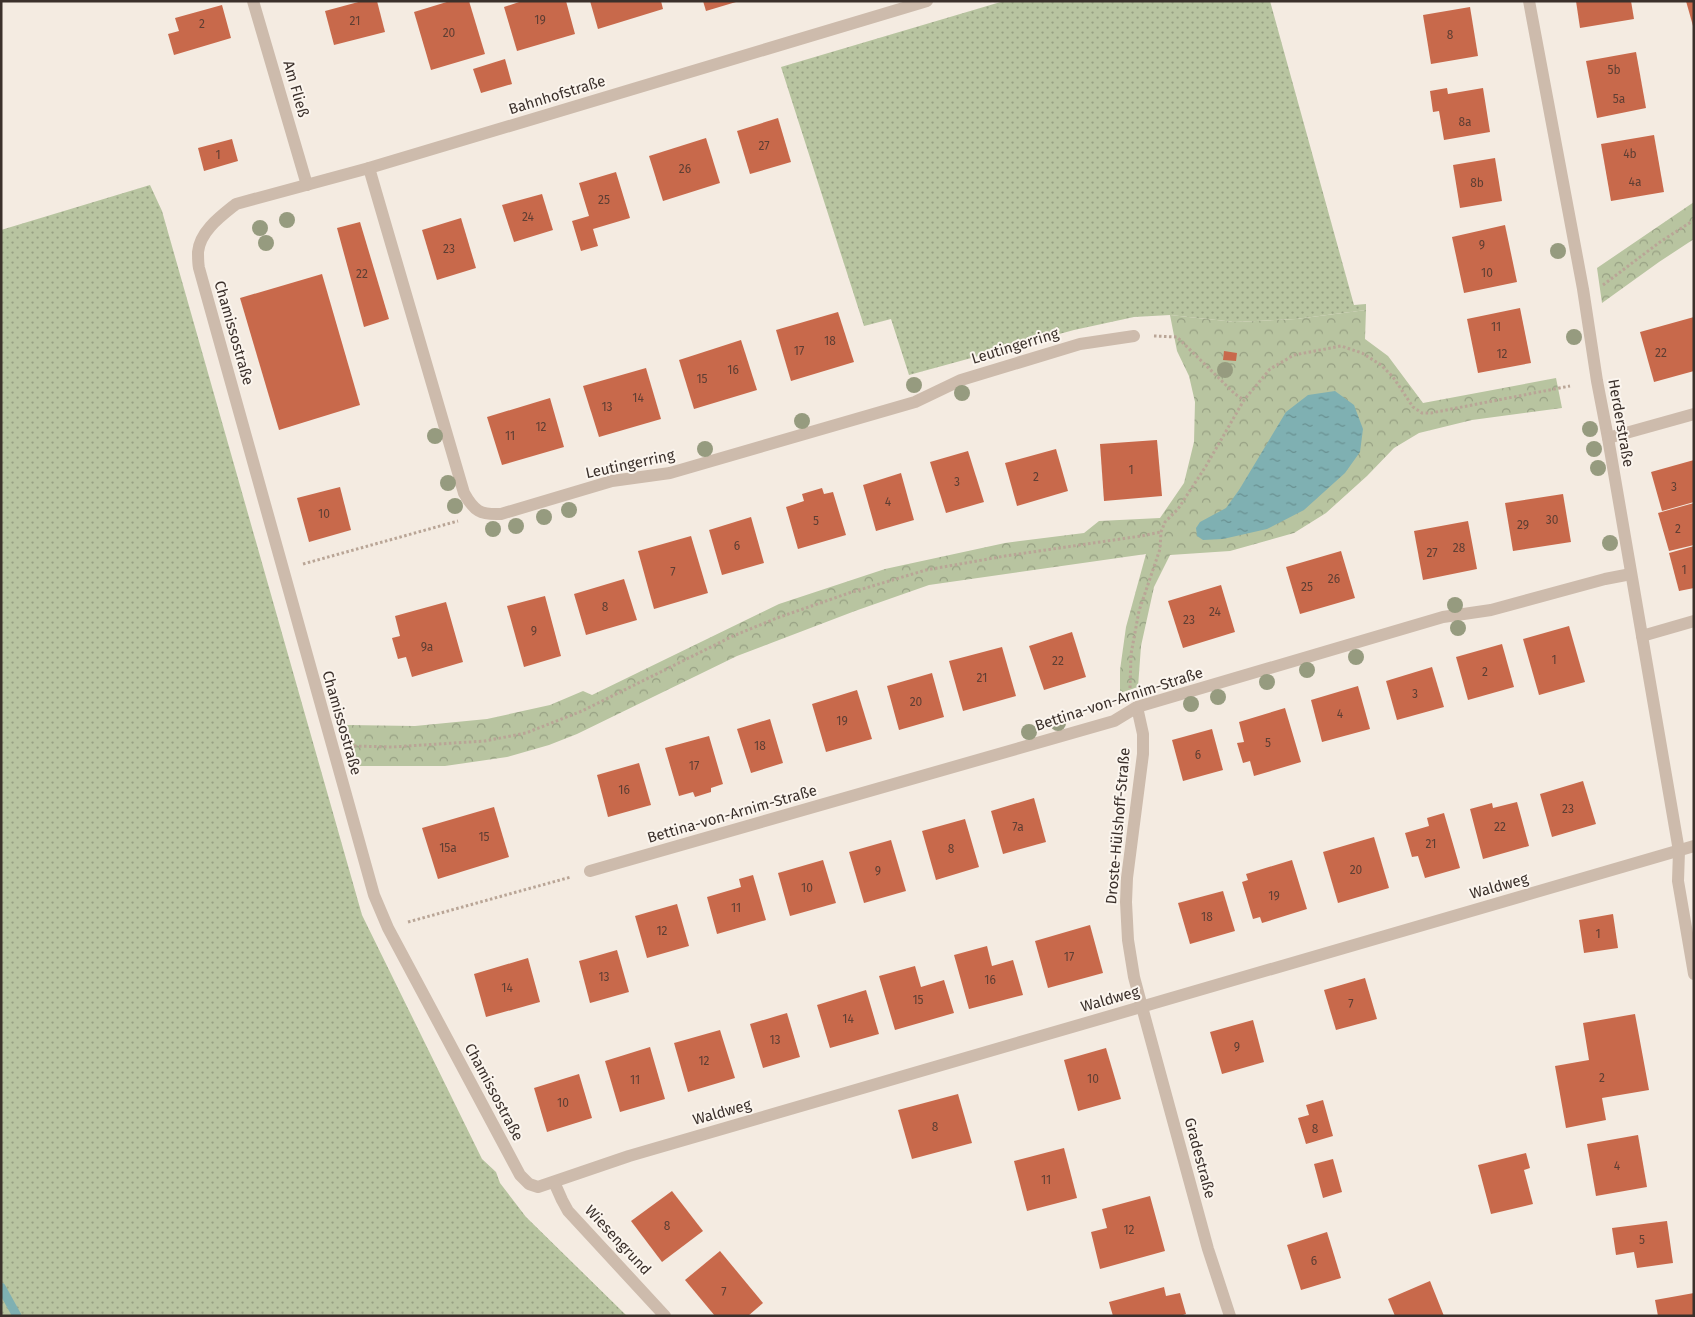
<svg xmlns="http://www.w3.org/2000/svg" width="1695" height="1317" viewBox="0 0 1695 1317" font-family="'Fira Sans',sans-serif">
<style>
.grass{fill:url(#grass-dots)}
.park{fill:url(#park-crowns)}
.water{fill:url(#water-ripples)}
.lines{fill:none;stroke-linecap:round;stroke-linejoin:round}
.stream{stroke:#7fb0b2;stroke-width:9}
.building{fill:#c8694b}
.path{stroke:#b9a596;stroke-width:3;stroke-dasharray:2.5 2.5;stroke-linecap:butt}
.street{stroke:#cdbbac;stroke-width:12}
.tree{fill:#969b7f}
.labels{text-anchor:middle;stroke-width:4;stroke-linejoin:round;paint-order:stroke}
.number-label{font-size:12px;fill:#5e3e33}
.street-label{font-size:15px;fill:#3b302b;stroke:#fbf5ee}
</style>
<defs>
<pattern id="grass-dots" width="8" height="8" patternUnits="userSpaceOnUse" patternTransform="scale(1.25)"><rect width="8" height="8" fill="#b8c4a0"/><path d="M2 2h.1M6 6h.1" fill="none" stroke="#97a083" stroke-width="1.8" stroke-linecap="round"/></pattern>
<pattern id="park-crowns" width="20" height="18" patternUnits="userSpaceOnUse" patternTransform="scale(1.25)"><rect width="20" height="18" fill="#b8c4a0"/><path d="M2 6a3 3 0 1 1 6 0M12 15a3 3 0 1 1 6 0" fill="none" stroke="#97a083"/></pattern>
<pattern id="water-ripples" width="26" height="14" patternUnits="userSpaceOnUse" patternTransform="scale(1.25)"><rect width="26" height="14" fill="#7fb0b2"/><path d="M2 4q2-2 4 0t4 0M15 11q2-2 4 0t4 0" fill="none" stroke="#699091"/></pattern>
</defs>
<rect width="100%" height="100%" fill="#f4ebe1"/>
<g class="grass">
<path d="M1004 1H1270L1354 305 1366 304V310L1296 319 1235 322 1170 315 1134 317 1074 330 909 375 891 319 864 326 781 67Z"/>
<path d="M150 185 162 211 362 915 482 1159 496 1172 500 1183 526 1217 627 1316H1V230Z"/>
</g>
<g class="park">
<path d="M1694 202V239L1659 262 1602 303 1597 268Z"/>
<path d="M1366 310 1365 339 1388 356 1423 403 1556 378 1562 408 1472 420 1419 433 1394 448 1367 476 1326 513 1294 533 1230 551 1170 555 1154 587 1141 646 1138 687 1120 693V670L1126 627 1146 554 929 585 855 611 737 656 577 734 549 745 507 757 445 766H358L347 725 415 726 487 719 550 705 583 691 592 695 779 604 885 569 1005 543 1084 533 1099 521 1160 518 1184 483 1194 442 1195 402 1189 376 1177 351 1170 315 1235 322 1296 319Z"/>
</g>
<path class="water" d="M1335 391 1354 405 1363 429 1360 452 1345 473 1304 510 1267 529 1223 539 1203 540 1197 536 1196 528 1200 522 1226 508 1239 490 1286 412 1308 395Z"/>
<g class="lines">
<path class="stream" d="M1 1287 17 1316"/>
</g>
<g class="building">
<path d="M362 1H377L385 32 334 45 325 11Z"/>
<path d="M450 1H469L485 54 431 70 414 12Z"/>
<path d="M522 1H566L575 34 517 51 504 7Z"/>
<path d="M590 1H661L663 9 598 29Z"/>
<path d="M703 1H736V2L706 11Z"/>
<path d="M1576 1H1631L1634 19 1580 28Z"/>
<path d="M1686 1H1694V26H1693Z"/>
<path d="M222 5 231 38 174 55 168 34 179 31 175 18Z"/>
<path d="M1470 7 1478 56 1431 64 1423 15Z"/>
<path d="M1636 52 1646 108 1597 118 1586 61Z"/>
<path d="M505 59 512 84 481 93 473 69Z"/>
<path d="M1447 88 1448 94 1483 88 1490 132 1444 140 1439 111 1433 112 1430 91Z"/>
<path d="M778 118 791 162 750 174 737 131Z"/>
<path d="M1654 135 1664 192 1611 201 1601 144Z"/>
<path d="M706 138 720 183 663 201 649 156Z"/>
<path d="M232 139 238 161 204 171 198 148Z"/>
<path d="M1495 158 1502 201 1460 208 1453 165Z"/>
<path d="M616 172 630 218 593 229 598 246 581 251 572 221 589 216 579 183Z"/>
<path d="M542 194 553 230 514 242 502 205Z"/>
<path d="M461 218 476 268 437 280 422 230Z"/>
<path d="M360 222 389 319 364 327 337 228Z"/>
<path d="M1505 225 1517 282 1464 293 1452 237Z"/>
<path d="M322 274 360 405 279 430 240 298Z"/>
<path d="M1520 308 1531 363 1478 373 1467 319Z"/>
<path d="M838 312 854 362 791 381 776 330Z"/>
<path d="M1694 317V371L1654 382 1640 332Z"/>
<path d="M741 340 757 390 694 409 679 360Z"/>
<path d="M1224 351 1237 353 1236 361 1223 360Z"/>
<path d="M646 368 661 419 599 437 583 386Z"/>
<path d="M550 398 564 447 502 465 487 417Z"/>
<path d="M1157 440 1162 496 1104 501 1100 444Z"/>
<path d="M1056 449 1068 491 1017 506 1005 463Z"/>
<path d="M968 451 984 502 946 513 930 462Z"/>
<path d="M1694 460V502L1662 511 1651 472Z"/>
<path d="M901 473 914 520 876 531 863 485Z"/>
<path d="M340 487 351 530 309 542 297 498Z"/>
<path d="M822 488 824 494 833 492 846 535 798 549 786 507 804 501 802 494Z"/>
<path d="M1563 494 1571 542 1513 551 1505 503Z"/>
<path d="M1694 503V545L1669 551 1658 513Z"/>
<path d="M751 517 764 563 722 575 709 530Z"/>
<path d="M1468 521 1477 569 1423 580 1414 531Z"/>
<path d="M691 536 708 593 654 609 638 551Z"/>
<path d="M1694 546V588L1679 591 1669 553Z"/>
<path d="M1341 551 1355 598 1300 614 1286 567Z"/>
<path d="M624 579 637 620 586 635 574 594Z"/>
<path d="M1221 585 1235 632 1183 648 1168 601Z"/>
<path d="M545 596 561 656 524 667 507 606Z"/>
<path d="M446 602 463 662 412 677 406 657 398 659 392 638 400 636 395 616Z"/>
<path d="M1569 626 1585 682 1539 695 1523 639Z"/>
<path d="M1072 632 1086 677 1044 690 1029 646Z"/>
<path d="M1502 644 1514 687 1468 700 1456 657Z"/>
<path d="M1002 647 1016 696 963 711 949 661Z"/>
<path d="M1432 667 1444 707 1397 720 1386 681Z"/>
<path d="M932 673 944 717 899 730 887 686Z"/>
<path d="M1358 686 1370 729 1322 742 1311 700Z"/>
<path d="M857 690 872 739 826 752 812 704Z"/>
<path d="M1285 708 1301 762 1254 776 1250 761 1243 763 1237 743 1244 742 1239 722Z"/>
<path d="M770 719 783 763 751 773 737 729Z"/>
<path d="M1212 729 1223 770 1183 781 1172 740Z"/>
<path d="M709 736 723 784 711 788V792L695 797 693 792 679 796 665 748Z"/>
<path d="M639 763 651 805 608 817 597 775Z"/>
<path d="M1583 781 1596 824 1552 837 1540 794Z"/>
<path d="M1034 798 1046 842 1003 854 991 811Z"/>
<path d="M1517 802 1529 846 1483 859 1470 809 1492 803 1493 808Z"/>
<path d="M494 807 509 857 438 879 422 828Z"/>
<path d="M1444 813 1460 868 1425 878 1418 856 1412 857 1405 833 1429 826 1427 818Z"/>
<path d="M965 819 979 867 936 880 922 831Z"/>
<path d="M1374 837 1389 888 1338 903 1323 852Z"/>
<path d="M891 840 906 891 864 903 849 852Z"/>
<path d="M823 860 836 903 790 916 778 873Z"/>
<path d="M1292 860 1307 909 1262 923 1260 917 1253 919 1242 882 1248 880 1246 874Z"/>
<path d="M753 875 766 920 717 934 707 897 741 887 739 879Z"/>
<path d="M1223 891 1235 931 1190 944 1178 903Z"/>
<path d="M677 904 689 946 647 958 635 916Z"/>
<path d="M1613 914 1618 948 1584 953 1579 920Z"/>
<path d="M1090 925 1103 973 1048 988 1035 941Z"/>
<path d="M987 946 992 966 1013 960 1023 995 969 1009 954 955Z"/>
<path d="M617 950 629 992 590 1003 579 961Z"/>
<path d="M528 958 540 1002 486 1017 474 974Z"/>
<path d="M915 966 921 987 944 980 954 1013 895 1030 879 976Z"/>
<path d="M1365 978 1377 1019 1336 1030 1324 990Z"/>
<path d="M866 990 879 1034 830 1048 817 1005Z"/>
<path d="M787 1013 800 1057 763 1068 750 1024Z"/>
<path d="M1635 1014 1649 1090 1602 1098 1606 1120 1566 1128 1555 1066 1589 1060 1583 1023Z"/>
<path d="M1253 1020 1264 1062 1222 1074 1210 1032Z"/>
<path d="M720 1030 735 1078 688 1092 674 1043Z"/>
<path d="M650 1047 665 1099 620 1112 605 1061Z"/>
<path d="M1106 1048 1121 1099 1078 1111 1064 1060Z"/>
<path d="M579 1074 592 1118 547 1132 534 1088Z"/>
<path d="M958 1094 972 1143 912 1159 898 1110Z"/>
<path d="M1323 1100 1333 1136 1306 1144 1298 1118 1309 1115 1306 1105Z"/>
<path d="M1638 1135 1647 1187 1596 1196 1587 1144Z"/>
<path d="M1064 1148 1077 1198 1027 1211 1014 1161Z"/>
<path d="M1526 1153 1530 1168 1524 1170 1533 1204 1491 1214 1478 1165Z"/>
<path d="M1333 1159 1342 1192 1323 1198 1314 1164Z"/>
<path d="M672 1191 703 1231 662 1262 631 1221Z"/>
<path d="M1150 1196 1165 1251 1100 1269 1091 1232 1107 1228 1102 1209Z"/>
<path d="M1667 1221 1673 1263 1637 1268 1634 1252 1616 1255 1612 1228Z"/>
<path d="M1327 1232 1341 1278 1301 1290 1287 1245Z"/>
<path d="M720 1251 763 1303 748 1316H715L685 1280Z"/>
<path d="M1430 1281 1444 1316H1395L1388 1299Z"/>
<path d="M1164 1287 1166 1296 1180 1293 1186 1314 1180 1316H1113L1109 1302Z"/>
<path d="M1694 1293V1316H1658L1655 1300Z"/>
</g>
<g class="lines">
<g class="path">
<path d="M1603 285 1660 242 1694 220"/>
<path d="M1154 336 1177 337 1235 394 1244 400"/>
<path d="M303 564 458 521"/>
<path d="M1130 688 1131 654 1139 611 1160 549 1161 532 1165 522 1178 509 1206 466 1244 400 1270 369 1294 355 1341 346 1362 353 1381 365 1393 377 1413 407 1422 413H1431L1570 386"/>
<path d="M354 746 392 747 485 741 526 733 582 711 733 636 777 618 849 593 926 570 1005 556 1141 536 1161 532"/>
<path d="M408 922 571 877"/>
</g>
<g class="street">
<path d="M253 1 307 185"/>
<path d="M927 1 369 168 236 204C221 216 200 231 198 252 198 257 198 263 199 268L374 895 388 928 520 1175 529 1184 538 1187 629 1156 1694 846"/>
<path d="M1529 1 1583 289 1597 381 1608 438 1679 851 1678 881 1694 974"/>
<path d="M369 168 464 493C474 511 480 515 501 514L612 481 670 473 915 402 961 380 1080 344 1134 336"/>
<path d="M1608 438 1694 414"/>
<path d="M1642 636 1694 621"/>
<path d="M1137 707 1143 734V754L1127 878 1126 902 1128 940 1134 977 1142 1007 1208 1249 1230 1316"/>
<path d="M590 871 1114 721 1137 707 1443 617 1491 610 1605 579 1631 574"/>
<path d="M554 1182 562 1200 568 1211 665 1316"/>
</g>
</g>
<g class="tree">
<circle cx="287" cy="220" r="8"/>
<circle cx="260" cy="228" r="8"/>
<circle cx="266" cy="243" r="8"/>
<circle cx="1558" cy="251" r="8"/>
<circle cx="1574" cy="337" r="8"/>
<circle cx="1225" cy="370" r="8"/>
<circle cx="914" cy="385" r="8"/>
<circle cx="962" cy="393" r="8"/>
<circle cx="802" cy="421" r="8"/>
<circle cx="1590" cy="429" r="8"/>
<circle cx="435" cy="436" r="8"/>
<circle cx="705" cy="449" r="8"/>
<circle cx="1594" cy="449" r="8"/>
<circle cx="1598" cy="468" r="8"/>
<circle cx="448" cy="483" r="8"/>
<circle cx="455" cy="506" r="8"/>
<circle cx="569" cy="510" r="8"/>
<circle cx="544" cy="517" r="8"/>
<circle cx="516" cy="526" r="8"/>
<circle cx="493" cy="529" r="8"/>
<circle cx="1610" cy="543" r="8"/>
<circle cx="1455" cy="605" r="8"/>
<circle cx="1458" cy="628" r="8"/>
<circle cx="1356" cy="657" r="8"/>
<circle cx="1307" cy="670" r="8"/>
<circle cx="1267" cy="682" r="8"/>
<circle cx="1218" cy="697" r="8"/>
<circle cx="1191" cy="704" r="8"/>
<circle cx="1058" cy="723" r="8"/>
<circle cx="1029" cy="732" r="8"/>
</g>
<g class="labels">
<g class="number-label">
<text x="540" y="24">19</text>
<text x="355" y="25">21</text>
<text x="202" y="28">2</text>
<text x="449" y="37">20</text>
<text x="1450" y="39">8</text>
<text x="1614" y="74">5b</text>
<text x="1619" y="103">5a</text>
<text x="1465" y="126">8a</text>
<text x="764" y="150">27</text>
<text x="1630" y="158">4b</text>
<text x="218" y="159">1</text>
<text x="685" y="173">26</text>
<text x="1635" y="186">4a</text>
<text x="1477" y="187">8b</text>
<text x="604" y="204">25</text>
<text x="528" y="221">24</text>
<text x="1482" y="249">9</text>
<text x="449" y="253">23</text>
<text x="1487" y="277">10</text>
<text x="362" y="278">22</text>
<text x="1496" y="331">11</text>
<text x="830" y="345">18</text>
<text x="799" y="355">17</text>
<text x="1661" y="357">22</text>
<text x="1502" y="358">12</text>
<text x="733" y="374">16</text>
<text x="702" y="383">15</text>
<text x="638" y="402">14</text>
<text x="607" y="411">13</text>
<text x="541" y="431">12</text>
<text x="510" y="440">11</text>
<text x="1131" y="474">1</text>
<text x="1036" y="481">2</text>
<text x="957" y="486">3</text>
<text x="1674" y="491">3</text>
<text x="888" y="506">4</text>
<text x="324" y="518">10</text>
<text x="1552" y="524">30</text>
<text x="816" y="525">5</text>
<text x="1523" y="529">29</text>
<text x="1678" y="533">2</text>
<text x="737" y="550">6</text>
<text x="1459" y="552">28</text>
<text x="1432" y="557">27</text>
<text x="1684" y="574">1</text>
<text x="673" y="576">7</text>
<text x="1334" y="583">26</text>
<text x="1307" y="591">25</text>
<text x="605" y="611">8</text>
<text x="1215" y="616">24</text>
<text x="1189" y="624">23</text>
<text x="534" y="635">9</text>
<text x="427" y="651">9a</text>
<text x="1554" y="664">1</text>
<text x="1058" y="665">22</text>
<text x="1485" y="676">2</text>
<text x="982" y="682">21</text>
<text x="1415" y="698">3</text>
<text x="916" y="706">20</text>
<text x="1340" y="718">4</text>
<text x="842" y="725">19</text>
<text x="1268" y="747">5</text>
<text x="760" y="750">18</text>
<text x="1198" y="759">6</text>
<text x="694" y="770">17</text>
<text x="624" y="794">16</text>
<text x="1568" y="813">23</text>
<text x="1018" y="831">7a</text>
<text x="1500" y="831">22</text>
<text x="484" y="841">15</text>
<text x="1431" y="848">21</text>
<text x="448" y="852">15a</text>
<text x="951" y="853">8</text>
<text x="1356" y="874">20</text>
<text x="878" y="875">9</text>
<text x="807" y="892">10</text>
<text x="1274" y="900">19</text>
<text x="736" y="912">11</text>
<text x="1207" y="921">18</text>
<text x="662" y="935">12</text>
<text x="1598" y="938">1</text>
<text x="1069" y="961">17</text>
<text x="604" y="981">13</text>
<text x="990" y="984">16</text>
<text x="507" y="992">14</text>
<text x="918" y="1004">15</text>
<text x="1351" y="1008">7</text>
<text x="848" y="1023">14</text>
<text x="775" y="1044">13</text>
<text x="1237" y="1051">9</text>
<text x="704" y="1065">12</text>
<text x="1602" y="1082">2</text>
<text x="1093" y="1083">10</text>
<text x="635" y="1084">11</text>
<text x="563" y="1107">10</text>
<text x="935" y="1131">8</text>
<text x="1315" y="1133">8</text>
<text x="1617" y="1170">4</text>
<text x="1046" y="1184">11</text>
<text x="667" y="1230">8</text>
<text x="1129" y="1234">12</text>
<text x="1642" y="1244">5</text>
<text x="1314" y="1265">6</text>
<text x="724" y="1296">7</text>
</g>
<g class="street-label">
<text transform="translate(296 89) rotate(74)" y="5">Am Fließ</text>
<text transform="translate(557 95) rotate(-17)" y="5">Bahnhofstraße</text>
<text transform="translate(234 333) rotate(74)" y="5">Chamissostraße</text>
<text transform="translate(1015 346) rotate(-17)" y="5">Leutingerring</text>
<text transform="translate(1621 423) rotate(80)" y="5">Herderstraße</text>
<text transform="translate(630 464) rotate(-12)" y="5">Leutingerring</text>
<text transform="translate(1119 699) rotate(-18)" y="5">Bettina-von-Arnim-Straße</text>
<text transform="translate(342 723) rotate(74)" y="5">Chamissostraße</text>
<text transform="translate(732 814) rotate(-16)" y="5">Bettina-von-Arnim-Straße</text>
<text transform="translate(1118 826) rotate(-85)" y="5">Droste-Hülshoff-Straße</text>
<text transform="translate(1499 886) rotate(-16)" y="5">Waldweg</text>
<text transform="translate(1110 999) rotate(-16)" y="5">Waldweg</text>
<text transform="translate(494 1092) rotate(62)" y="5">Chamissostraße</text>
<text transform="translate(722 1112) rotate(-16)" y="5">Waldweg</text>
<text transform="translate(1200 1158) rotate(75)" y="5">Gradestraße</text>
<text transform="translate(618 1240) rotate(47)" y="5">Wiesengrund</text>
</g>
</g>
<rect width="1695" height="1317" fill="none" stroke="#3b302b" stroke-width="5"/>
</svg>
